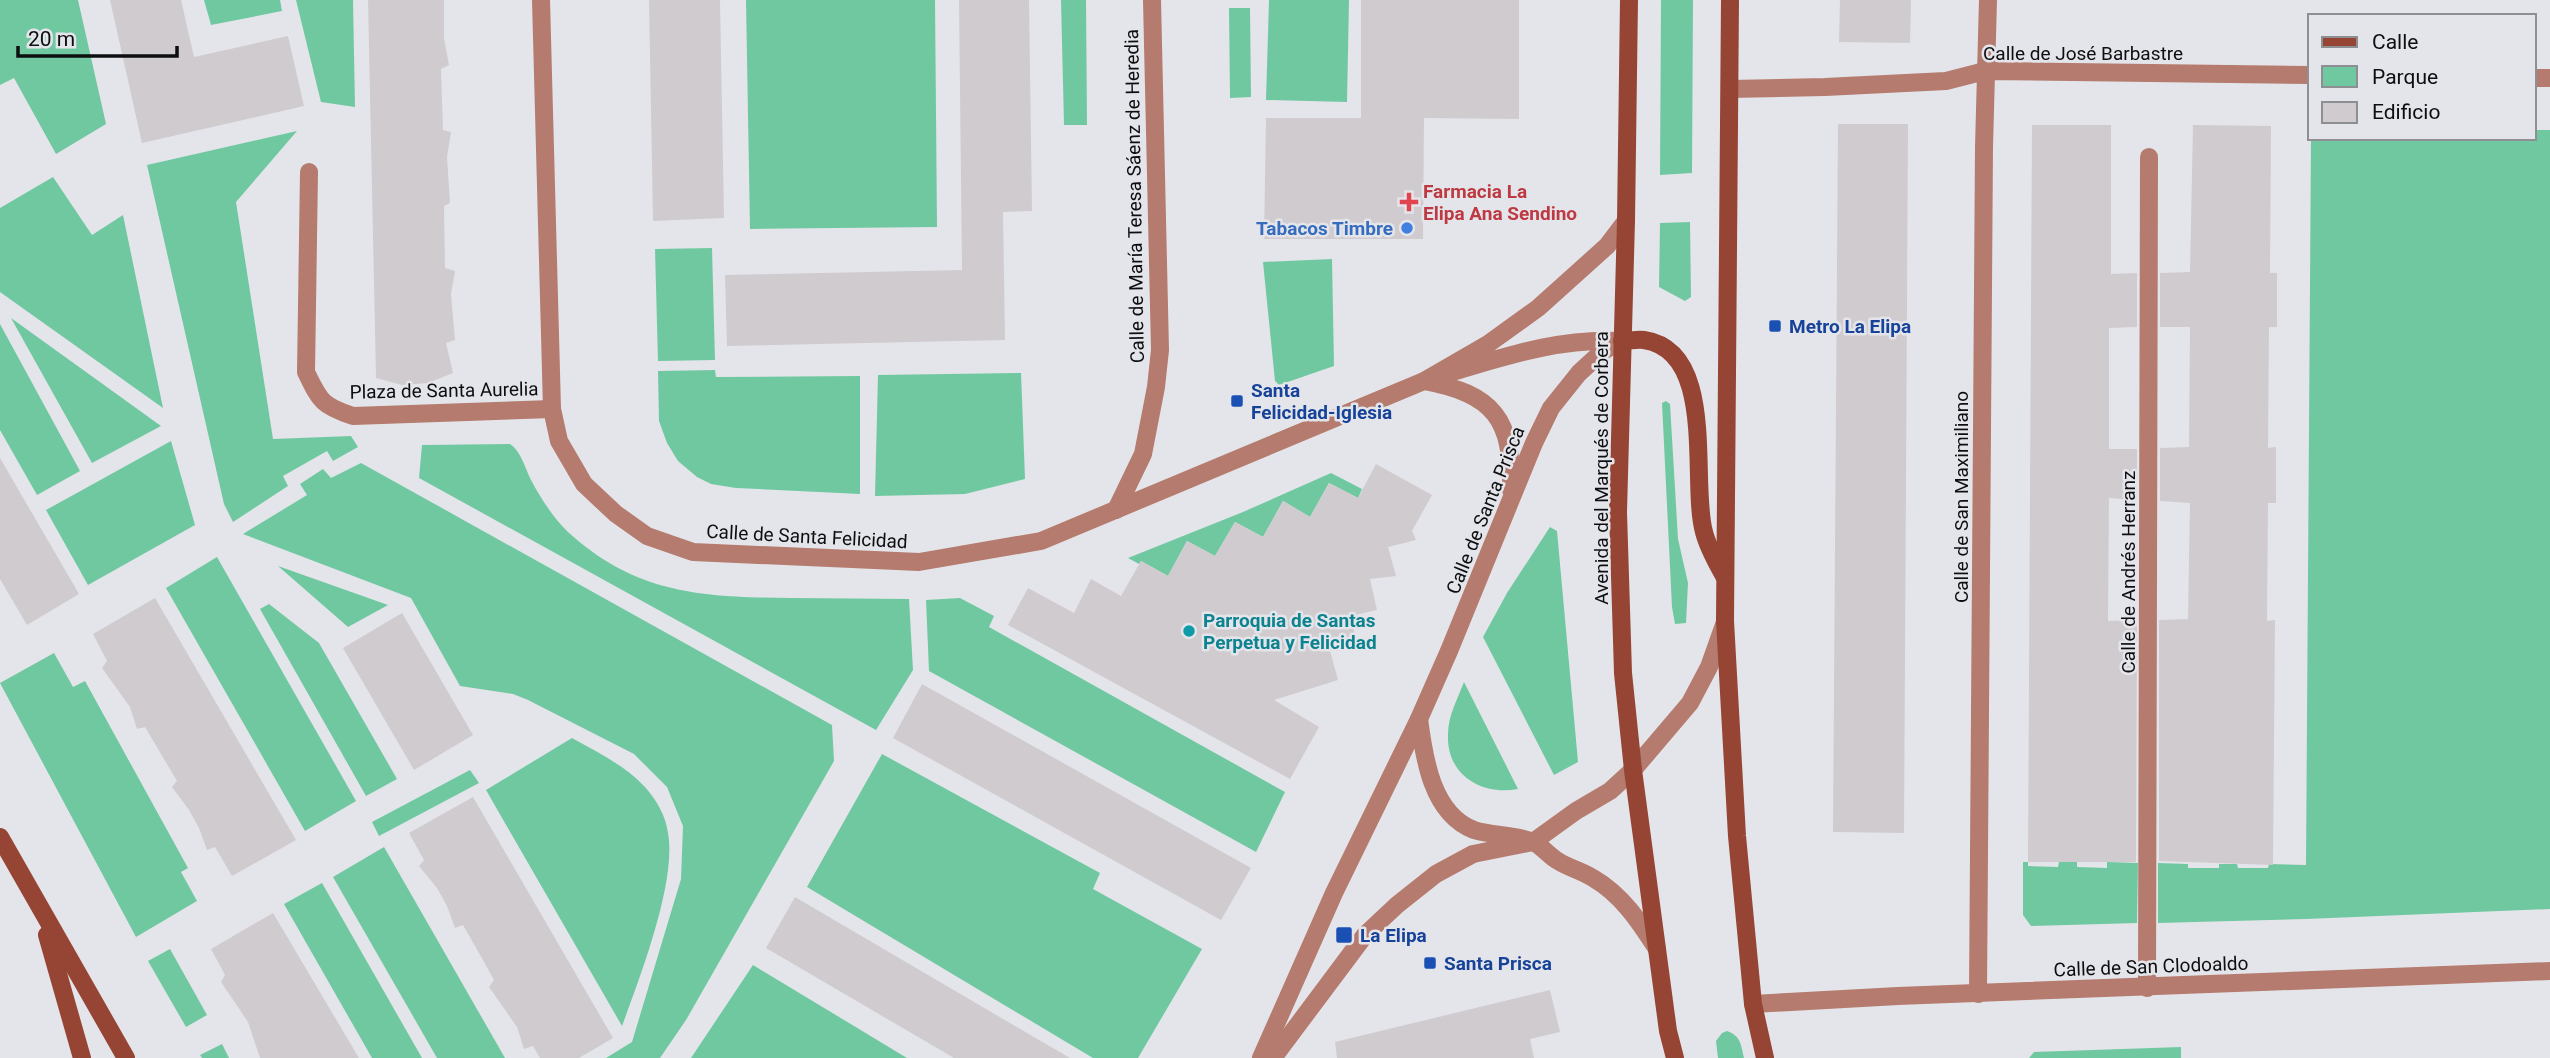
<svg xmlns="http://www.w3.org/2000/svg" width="2550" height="1058" viewBox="0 0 2550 1058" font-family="Roboto,sans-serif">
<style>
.green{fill:#70c8a1}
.building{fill:#d0cbce}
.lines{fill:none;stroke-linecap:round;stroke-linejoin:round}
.lane{stroke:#b47b6e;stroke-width:18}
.street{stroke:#b47b6e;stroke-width:18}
.secondary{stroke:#964534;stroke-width:18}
.health-dot{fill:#e0444e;stroke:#e4e5ea;stroke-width:2.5}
.shop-dot{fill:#3f7fe0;stroke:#e4e5ea;stroke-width:2.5}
.transit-dot{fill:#1a4fb4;stroke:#e4e5ea;stroke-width:2.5}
.culture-dot{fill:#0f9aa8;stroke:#e4e5ea;stroke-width:2.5}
.labels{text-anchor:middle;stroke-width:5;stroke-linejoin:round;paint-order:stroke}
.street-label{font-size:19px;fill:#0d0e0f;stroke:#e4e5ea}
.health-label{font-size:19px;font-weight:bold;fill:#be3a42;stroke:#e4e5ea;text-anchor:start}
.shop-label{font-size:19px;font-weight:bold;fill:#366cbe;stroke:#e4e5ea;text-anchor:end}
.transit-label{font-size:19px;font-weight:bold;fill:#164399;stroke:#e4e5ea;text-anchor:start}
.culture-label{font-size:19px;font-weight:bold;fill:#0d838f;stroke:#e4e5ea;text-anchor:start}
</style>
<rect width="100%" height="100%" fill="#e4e5ea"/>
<g class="green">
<path d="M0 0H78L106 124 56 154 14 78 0 85Z"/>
<path d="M204 0H280L282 11 211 25Z"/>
<path d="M296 0H353L355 107 321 102Z"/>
<path d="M746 0H935L937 227 750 229Z"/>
<path d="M1061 0H1086L1087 125H1064Z"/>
<path d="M1269 0H1349L1347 102 1266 100Z"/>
<path d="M1661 0H1693L1692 173 1660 175Z"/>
<path d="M1229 8H1250L1251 97 1230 98Z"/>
<path d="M2534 130H2550V909L2306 919 2158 923V863L2188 864V868H2219V864H2237L2238 868H2268L2269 864 2306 865 2311 138H2534Z"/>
<path d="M297 131 236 202 273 439 351 436 358 447 333 461 327 451 283 476 288 486 233 522 224 504 147 165Z"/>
<path d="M53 177 92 235 123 215 163 408 0 292V208Z"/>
<path d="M1690 222 1691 297 1685 301 1659 287 1660 223Z"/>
<path d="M712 248 715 360 658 361 655 249Z"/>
<path d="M1332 259 1334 366 1279 385 1275 381 1263 262Z"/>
<path d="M11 318 161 426 92 463Z"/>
<path d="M0 324 80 471 37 495 0 430Z"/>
<path d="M715 370 716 377 860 376V494L736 488 711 484 697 477 678 461 667 443 659 421 658 371Z"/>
<path d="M1021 373 1025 479 965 494 875 496 878 375Z"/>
<path d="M1666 401 1670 404 1678 539 1688 583 1686 623 1675 624 1672 607 1662 403Z"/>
<path d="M171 441 195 525 88 585 46 510Z"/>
<path d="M510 444C521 451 525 468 531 480 540 497 554 519 568 532 637 595 704 597 792 598 831 598 870 599 909 599L913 670 876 730 419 478 422 445Z"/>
<path d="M361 463 832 725 834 761 686 1020 660 1058H606L632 1042 681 879 683 826 667 787 634 754 528 700 513 694 460 686 411 598 243 534 307 495 300 484 323 469 331 478Z"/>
<path d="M1331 473 1362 489 1358 498 1329 483 1310 517 1283 501 1263 537 1235 522 1215 556 1187 541 1168 576 1141 561 1139 564 1128 558 1243 512Z"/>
<path d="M1550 527 1557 531 1578 762 1554 775 1483 637 1507 593Z"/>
<path d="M217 557 356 801 305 831 166 588Z"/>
<path d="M278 566 388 605 348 627Z"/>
<path d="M960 598 994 616 989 627 1285 792 1256 852 929 671 926 600Z"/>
<path d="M269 604 319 643 397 779 366 796 260 609Z"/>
<path d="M54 653 73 687 85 681 188 868 181 872 197 901 136 937 0 683Z"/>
<path d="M1464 682 1518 789C1482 796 1446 775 1448 734 1448 716 1458 698 1464 682Z"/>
<path d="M572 738C597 752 624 765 644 786 656 799 666 816 668 833 677 882 639 979 622 1026L486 790Z"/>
<path d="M882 754 1100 873 1093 889 1202 949 1138 1058H1093L807 887Z"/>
<path d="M470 770 479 783 379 836 372 822Z"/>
<path d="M384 847 505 1058H437L333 877Z"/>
<path d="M2023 862H2028V866L2058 867 2059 862H2077V867L2107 868V862L2138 863 2137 923 2031 926 2023 915Z"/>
<path d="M322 883 422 1058H372L284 904Z"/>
<path d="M170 949 207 1015 186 1027 148 961Z"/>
<path d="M753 965 907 1058H691Z"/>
<path d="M1727 1031C1741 1036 1741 1045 1744 1058H1718L1716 1041 1722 1033Z"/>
<path d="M222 1044 229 1058H202L200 1055Z"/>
<path d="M2181 1047V1058H2029L2034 1052Z"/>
</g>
<g class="building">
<path d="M110 0H181L194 57 288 36 304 106 142 143Z"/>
<path d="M368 0H444V38L449 65 441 69 443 130 451 132 447 157 450 203 444 206 445 268 455 271 451 294 455 340 446 343 453 373 428 383 402 385 376 378Z"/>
<path d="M649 0H720L724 218 653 221Z"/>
<path d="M959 0H1029L1032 211 1003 212 1005 340 727 346 725 275 962 270Z"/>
<path d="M1361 0H1519V119L1424 118 1423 239H1264L1266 118H1361Z"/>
<path d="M1840 0H1911L1910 43 1839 42Z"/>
<path d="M1838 124H1908L1904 833 1833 832Z"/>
<path d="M2032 125H2111V274L2137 273V327L2109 328V449H2137V500L2109 498 2108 621 2137 620 2136 862H2028Z"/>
<path d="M2193 125 2271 126 2270 273H2277V327H2269L2268 448 2276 447V503H2268L2267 621 2275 620 2273 865 2159 861V620L2188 619 2190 503 2160 501V448L2189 447 2190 327H2160V273L2190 272Z"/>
<path d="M0 458 79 594 27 625 0 579Z"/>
<path d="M1376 464 1432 495 1412 531 1416 540 1388 547 1396 576 1370 579 1377 610 1351 616 1357 645 1330 651 1338 680 1274 700 1319 727 1290 779 1008 625 1028 588 1074 613 1091 579 1121 596 1141 561 1168 576 1187 541 1215 556 1235 522 1263 537 1283 501 1310 517 1329 483 1358 498Z"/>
<path d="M155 598 296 840 232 876 215 847 207 850 199 828 189 810 172 787 177 781 145 727 137 729 130 707 102 668 107 661 93 634Z"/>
<path d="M402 613 473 735 414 770 343 648Z"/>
<path d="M922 684 1251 868 1221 920 893 738Z"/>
<path d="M473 797 613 1038 579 1058H540L533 1046 524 1049 517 1027 489 987 494 980 479 953 463 925 455 928 447 906 437 888 419 866 424 860 409 833Z"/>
<path d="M795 897 986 1009 1070 1058H954L766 948Z"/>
<path d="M273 913 359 1058H260L248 1022 221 982 225 975 211 949Z"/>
<path d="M1550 990 1560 1032 1530 1039 1534 1058H1337L1335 1042Z"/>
</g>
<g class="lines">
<path class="lane" d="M309 172 306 372C320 401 322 406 353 416L552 409"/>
<g class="street">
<path d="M541 0 552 409 559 441 584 484 616 514 647 536 693 552 919 562 1041 541 1424 381 1488 344 1538 308 1607 246 1626 221"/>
<path d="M2534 78H2550"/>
<path d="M1730 89 1825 87 1946 81 1985 71 2310 75"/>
<path d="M1452 372C1507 356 1560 338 1619 341"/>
<path d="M1424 381C1494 394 1513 419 1511 490"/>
<path d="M1116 510 1143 454 1156 387 1160 350 1152 0"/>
<path d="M1419 719C1424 758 1432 814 1474 830 1493 836 1515 834 1533 842 1542 846 1549 856 1558 861 1569 868 1582 871 1593 878 1622 895 1639 921 1657 949"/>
<path d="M2147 988 2149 157"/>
<path d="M1978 994 1984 147 1988 0"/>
<path d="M1753 1004 1898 996 2550 971"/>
<path d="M1261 1058 1334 893 1419 719 1449 651 1534 443 1551 408 1579 373 1603 351 1622 341"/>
<path d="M1273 1058 1365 935 1397 905 1436 874 1473 854 1533 842 1576 811 1610 791 1633 770 1690 703 1709 667 1725 622"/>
</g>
<g class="secondary">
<path d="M1629 0 1626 221 1618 512 1623 673 1633 770 1668 1031 1675 1058"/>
<path d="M1730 0 1725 621 1737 836 1753 1004 1765 1058"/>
<path d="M1622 341C1629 341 1637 339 1644 340 1718 351 1690 482 1704 532 1708 548 1717 563 1724 576"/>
<path d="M0 837 126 1058"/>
<path d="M47 935 82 1058"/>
</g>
</g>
<path class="health-dot" d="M1405.5 191.5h7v7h7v7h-7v7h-7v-7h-7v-7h7z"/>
<circle class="shop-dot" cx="1407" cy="228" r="7"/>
<g class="transit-dot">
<rect x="1768" y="319" width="14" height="14" rx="3.5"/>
<rect x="1230" y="394" width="14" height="14" rx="3.5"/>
<rect x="1335" y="926" width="18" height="18" rx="3.5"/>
<rect x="1423" y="956" width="14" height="14" rx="3.5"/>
</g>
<circle class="culture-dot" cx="1189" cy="631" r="7"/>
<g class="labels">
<g class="street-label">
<text x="2083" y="60">Calle de José Barbastre</text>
<text transform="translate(1134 196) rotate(-91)" y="7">Calle de María Teresa Sáenz de Heredia</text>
<text transform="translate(444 390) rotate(-1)" y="7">Plaza de Santa Aurelia</text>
<text transform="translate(1601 468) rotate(-90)" y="7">Avenida del Marqués de Corbera</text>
<text transform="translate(1961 497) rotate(-90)" y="7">Calle de San Maximiliano</text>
<text transform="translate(1485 510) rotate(-68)" y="7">Calle de Santa Prisca</text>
<text transform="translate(807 536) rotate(3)" y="7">Calle de Santa Felicidad</text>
<text transform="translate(2128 572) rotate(-90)" y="7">Calle de Andrés Herranz</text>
<text transform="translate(2151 966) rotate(-2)" y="7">Calle de San Clodoaldo</text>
</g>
<g class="health-label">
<text x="1423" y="198">Farmacia La<tspan x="1423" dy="22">Elipa Ana Sendino</tspan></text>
</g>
<g class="shop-label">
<text x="1393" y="235">Tabacos Timbre</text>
</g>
<g class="transit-label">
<text x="1789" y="333">Metro La Elipa</text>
<text x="1251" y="397">Santa<tspan x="1251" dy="22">Felicidad-Iglesia</tspan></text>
<text x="1360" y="942">La Elipa</text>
<text x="1444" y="970">Santa Prisca</text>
</g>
<g class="culture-label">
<text x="1203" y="627">Parroquia de Santas<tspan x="1203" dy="22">Perpetua y Felicidad</tspan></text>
</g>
</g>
<rect x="2308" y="14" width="228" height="126" fill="#e4e5ea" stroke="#8e8f92" stroke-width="2"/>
<rect x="2322" y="37" width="35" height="10" fill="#964534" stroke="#8e8f92" stroke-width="2"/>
<text x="2372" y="49" font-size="21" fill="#0d0e0f">Calle</text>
<rect x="2322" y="66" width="35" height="21" fill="#70c8a1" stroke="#8e8f92" stroke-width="2"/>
<text x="2372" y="84" font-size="21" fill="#0d0e0f">Parque</text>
<rect x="2322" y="102" width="35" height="21" fill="#d0cbce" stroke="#8e8f92" stroke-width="2"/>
<text x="2372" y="119" font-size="21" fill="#0d0e0f">Edificio</text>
<path d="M18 46v10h159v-10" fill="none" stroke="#0d0e0f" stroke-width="3.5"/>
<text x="28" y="46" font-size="21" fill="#0d0e0f" stroke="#e4e5ea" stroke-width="5" paint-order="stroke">20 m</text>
</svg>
